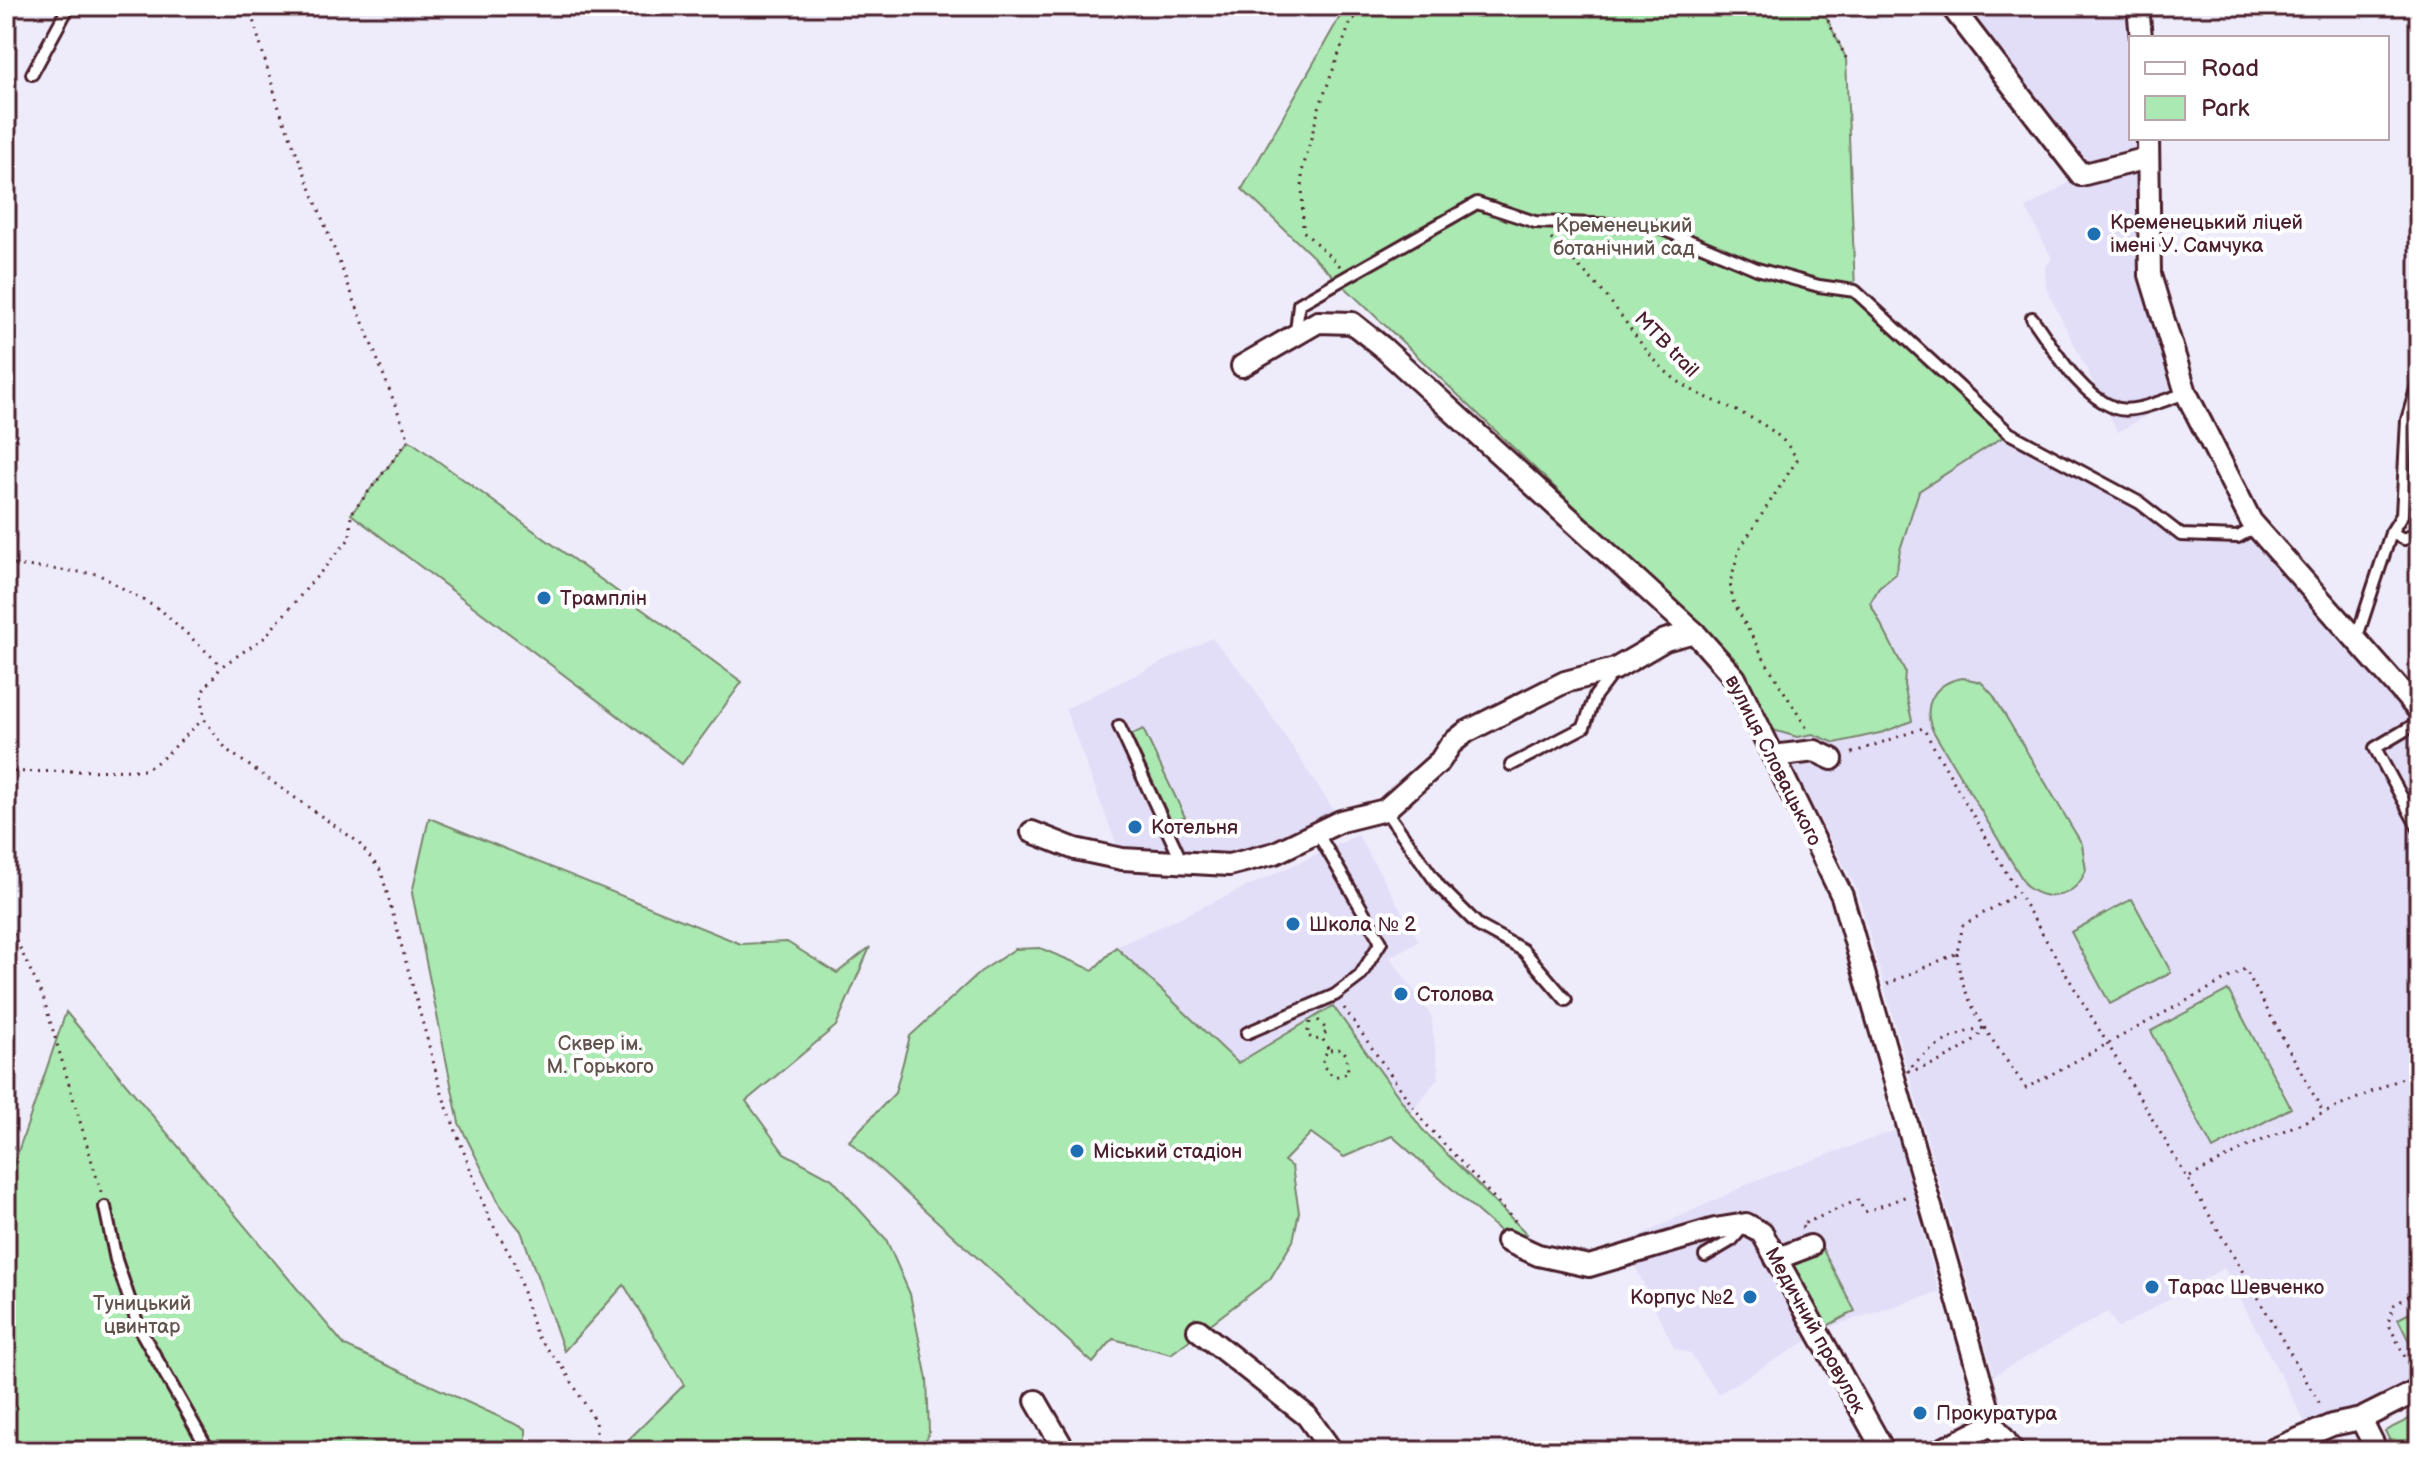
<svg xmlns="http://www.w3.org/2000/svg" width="2425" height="1457" viewBox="0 0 2425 1457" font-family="'Balsamiq Sans',sans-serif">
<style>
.built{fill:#e2def8}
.green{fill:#aae9b1;stroke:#7a846e;stroke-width:2}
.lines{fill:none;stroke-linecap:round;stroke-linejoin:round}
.lane-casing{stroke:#4a1f2b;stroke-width:16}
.street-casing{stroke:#4a1f2b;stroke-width:26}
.path{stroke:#4a1f2b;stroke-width:3;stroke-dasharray:2 6;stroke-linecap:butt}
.lane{stroke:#fff;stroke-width:10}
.street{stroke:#fff;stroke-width:20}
.poi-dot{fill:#1f6fb2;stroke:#fff;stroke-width:3}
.labels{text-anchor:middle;stroke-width:8;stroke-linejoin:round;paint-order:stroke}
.poi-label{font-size:20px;fill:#4a1f2b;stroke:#fff;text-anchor:start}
.park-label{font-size:20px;fill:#62524c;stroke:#fff}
.street-label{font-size:20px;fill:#4a1f2b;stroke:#fff}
</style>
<rect width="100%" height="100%" fill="#eeecfb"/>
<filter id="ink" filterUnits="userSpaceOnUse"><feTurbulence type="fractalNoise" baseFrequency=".0125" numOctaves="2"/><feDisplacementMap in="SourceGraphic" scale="16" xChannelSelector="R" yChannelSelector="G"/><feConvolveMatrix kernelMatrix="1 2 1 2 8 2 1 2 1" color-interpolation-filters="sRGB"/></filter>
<g filter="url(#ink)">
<g class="built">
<path d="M1951 6H2138L2131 38V138H2148L2150 275 2186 393 2118 432 2046 288 2045 266 2052 259 2026 208 2081 175Z"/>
<path d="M2009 433 2140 503 2181 535 2238 537 2257 526 2419 711V1390L2311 1434 2224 1268 2118 1328 2108 1312 1994 1375 1857 890 1773 730 1797 737 1813 734 1835 743 1912 721 1904 685 1905 670 1870 603 1879 588 1896 574 1900 550 1919 491Z"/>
<path d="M1212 638 1246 677 1341 821 1229 865 1122 859 1065 709Z"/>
<path d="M1358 835 1419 941 1390 957 1431 1015 1439 1077 1392 1136 1344 1157 1311 1133 1116 947Z"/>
<path d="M1896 1130 1939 1292 1830 1327 1718 1394 1691 1354 1674 1348 1624 1243 1757 1180Z"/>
</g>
<g class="green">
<path d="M1346 6H1821L1846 58 1855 290 2009 433 1919 491 1900 550 1896 574 1879 588 1870 603 1905 671 1904 685 1912 721 1884 732 1835 743 1813 734 1797 737 1773 730 1738 662 1242 189Z"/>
<path d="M409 440 742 682 682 764 351 514Z"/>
<path d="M1963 678 1981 682 1993 695 2082 844 2086 870C2076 896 2050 904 2027 887L1933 731C1921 705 1935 682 1963 678Z"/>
<path d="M1143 729 1185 817 1172 823 1131 735Z"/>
<path d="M429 818 741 944 787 942 837 973 870 947 836 1026 746 1101 784 1153 832 1179 886 1239 910 1294 927 1379 929 1431 922 1451H626L623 1445 684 1385 624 1285 564 1351 521 1231 501 1207 459 1123 412 893Z"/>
<path d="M2132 899 2171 972 2110 1004 2071 932Z"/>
<path d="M1116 947 1238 1063 1333 1006 1422 1129 1527 1234 1511 1241 1392 1136 1344 1157 1311 1133 1284 1161 1292 1167 1299 1212 1293 1241 1270 1279 1171 1354 1113 1339 1093 1363 849 1141 895 1093 910 1036 980 972 1015 949 1040 948 1093 970Z"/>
<path d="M2228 990 2291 1108 2213 1149 2151 1031Z"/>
<path d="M66 1012 345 1346 526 1429V1451H6V1187Z"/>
<path d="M1822 1248 1855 1311 1820 1330 1786 1267Z"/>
<path d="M2419 1308V1362L2398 1319Z"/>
<path d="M2419 1414V1451H2395L2385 1431Z"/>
</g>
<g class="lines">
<g class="lane-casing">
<g id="lane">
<path d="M32 74 69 6"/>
<path d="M2032 318C2054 348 2078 394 2115 408 2134 415 2168 398 2187 393"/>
<path d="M1296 332 1299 304 1477 203 1535 222 1655 226 1757 269 1819 286 1855 291 2009 433 2140 503 2181 535 2238 537 2257 526"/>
<path d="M2391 533 2404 539 2419 533"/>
<path d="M2356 640 2391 533 2402 515 2407 420 2419 379"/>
<path d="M2419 722 2375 748 2419 829"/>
<path d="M1119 726 1181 860"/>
<path d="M1511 765 1584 727 1595 696 1614 671"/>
<path d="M1385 810 1439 886 1479 926 1523 950 1566 1000"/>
<path d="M1247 1033 1335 995 1360 976 1381 942 1318 834"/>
<path d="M105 1207 116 1260 139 1328 209 1451"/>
<path d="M1705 1256 1732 1240 1744 1226"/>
</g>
</g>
<g class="street-casing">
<g id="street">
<path d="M1951 6 2081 175 2148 158"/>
<path d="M2138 6 2141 38"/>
<path d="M2148 138 2150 275 2186 393 2251 521 2419 711"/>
<path d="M1242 366 1318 322 1352 323 1382 347 1694 632 1735 678 1842 896 1993 1424 2013 1451"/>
<path d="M1773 756 1815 751 1832 759"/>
<path d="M1032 832 1075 849 1122 859 1229 865 1275 853 1341 821 1385 810 1440 761 1451 744 1466 732 1565 682 1615 669 1665 640 1694 632"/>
<path d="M1507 1241 1538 1255 1589 1266 1715 1229 1746 1224 1762 1233 1884 1451"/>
<path d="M1776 1259 1810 1246"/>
<path d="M1198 1330 1307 1416 1332 1451"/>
<path d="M1036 1401 1065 1451"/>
<path d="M2361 1419 2377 1451"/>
<path d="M1939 1451 1993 1424"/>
<path d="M2270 1451 2332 1425 2361 1419 2419 1390"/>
</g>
</g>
<g class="path">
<path d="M249 6 279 108 409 440 351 514 350 538 264 638 222 666 202 692 204 719 227 750 358 842 381 871 443 1097 489 1218 514 1262 536 1335 564 1369 595 1421 598 1451"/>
<path d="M1821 6 1846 58"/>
<path d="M1551 239C1571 259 1593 279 1610 301 1632 329 1652 365 1682 384 1720 409 1776 417 1797 460L1739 550 1730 583 1733 601 1764 659 1809 732"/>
<path d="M1340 266 1303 231 1302 172 1319 108 1351 21 1369 6"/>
<path d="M6 564 98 574 162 611 222 666"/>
<path d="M1852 753 1923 728C2053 957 2191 1180 2322 1408"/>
<path d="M6 772 144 770C167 759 182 737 203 720"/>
<path d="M6 919 43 997 101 1192"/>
<path d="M1957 953C1960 1003 1998 1047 2026 1088L2245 969 2323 1112"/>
<path d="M1887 984 1957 953 1963 925 2017 894"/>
<path d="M1344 1008 1423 1121 1517 1223"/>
<path d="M1318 1020 1327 1030 1322 1038"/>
<path d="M1310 1022 1307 1035 1315 1040 1322 1038 1329 1050 1323 1057V1066L1334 1077 1348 1073 1347 1056 1342 1049 1329 1050"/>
<path d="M1985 1028C1969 1049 1934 1067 1908 1071 1924 1050 1959 1030 1985 1028Z"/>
<path d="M2190 1177 2247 1147 2403 1078"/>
<path d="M1803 1228 1801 1225 1858 1200 1865 1212 1907 1196"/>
<path d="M2412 1371 2388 1323 2394 1305 2419 1290"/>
</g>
<use href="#lane" class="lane"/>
<use href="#street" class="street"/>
</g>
</g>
<g class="poi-dot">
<circle cx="2094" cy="234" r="8"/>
<circle cx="544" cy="598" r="8"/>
<circle cx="1135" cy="827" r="8"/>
<circle cx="1293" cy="924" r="8"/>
<circle cx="1401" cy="994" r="8"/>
<circle cx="1077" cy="1151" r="8"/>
<circle cx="2152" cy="1287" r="8"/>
<circle cx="1750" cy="1297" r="8"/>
<circle cx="1920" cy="1413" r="8"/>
</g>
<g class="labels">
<g class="poi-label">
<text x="2110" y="229">Кременецький ліцей<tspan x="2110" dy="23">імені У. Самчука</tspan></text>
<text x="560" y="605">Трамплін</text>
<text x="1151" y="834">Котельня</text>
<text x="1309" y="931">Школа № 2</text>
<text x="1417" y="1001">Столова</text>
<text x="1093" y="1158">Міський стадіон</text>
<text x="2168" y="1294">Тарас Шевченко</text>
<text x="1734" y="1304" text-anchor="end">Корпус №2</text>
<text x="1936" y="1420">Прокуратура</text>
</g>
<g class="park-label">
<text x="1624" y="232">Кременецький<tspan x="1624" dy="23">ботанічний сад</tspan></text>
<text x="600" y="1050">Сквер ім.<tspan x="600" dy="23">М. Горького</tspan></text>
<text x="142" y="1310">Туницький<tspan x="142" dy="23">цвинтар</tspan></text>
</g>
<g class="street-label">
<text transform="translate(1667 344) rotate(46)" y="7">MTB trail</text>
<text transform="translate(1774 760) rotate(63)" y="7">вулиця Словацького</text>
<text transform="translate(1816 1330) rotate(61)" y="7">Медичний провулок</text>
</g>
</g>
<rect width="2425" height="1457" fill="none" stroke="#fff" stroke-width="32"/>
<rect x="16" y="16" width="2393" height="1425" fill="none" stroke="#4a1f2b" stroke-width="3" filter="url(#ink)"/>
<rect x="2129" y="36" width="260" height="104" fill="#ffffff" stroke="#b7a5aa" stroke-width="2"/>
<rect x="2145" y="62" width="40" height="12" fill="#ffffff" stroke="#b7a5aa" stroke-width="2"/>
<text x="2201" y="76" font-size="24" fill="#4a1f2b">Road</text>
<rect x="2145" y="96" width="40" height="24" fill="#aae9b1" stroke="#b7a5aa" stroke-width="2"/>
<text x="2201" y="116" font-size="24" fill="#4a1f2b">Park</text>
</svg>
